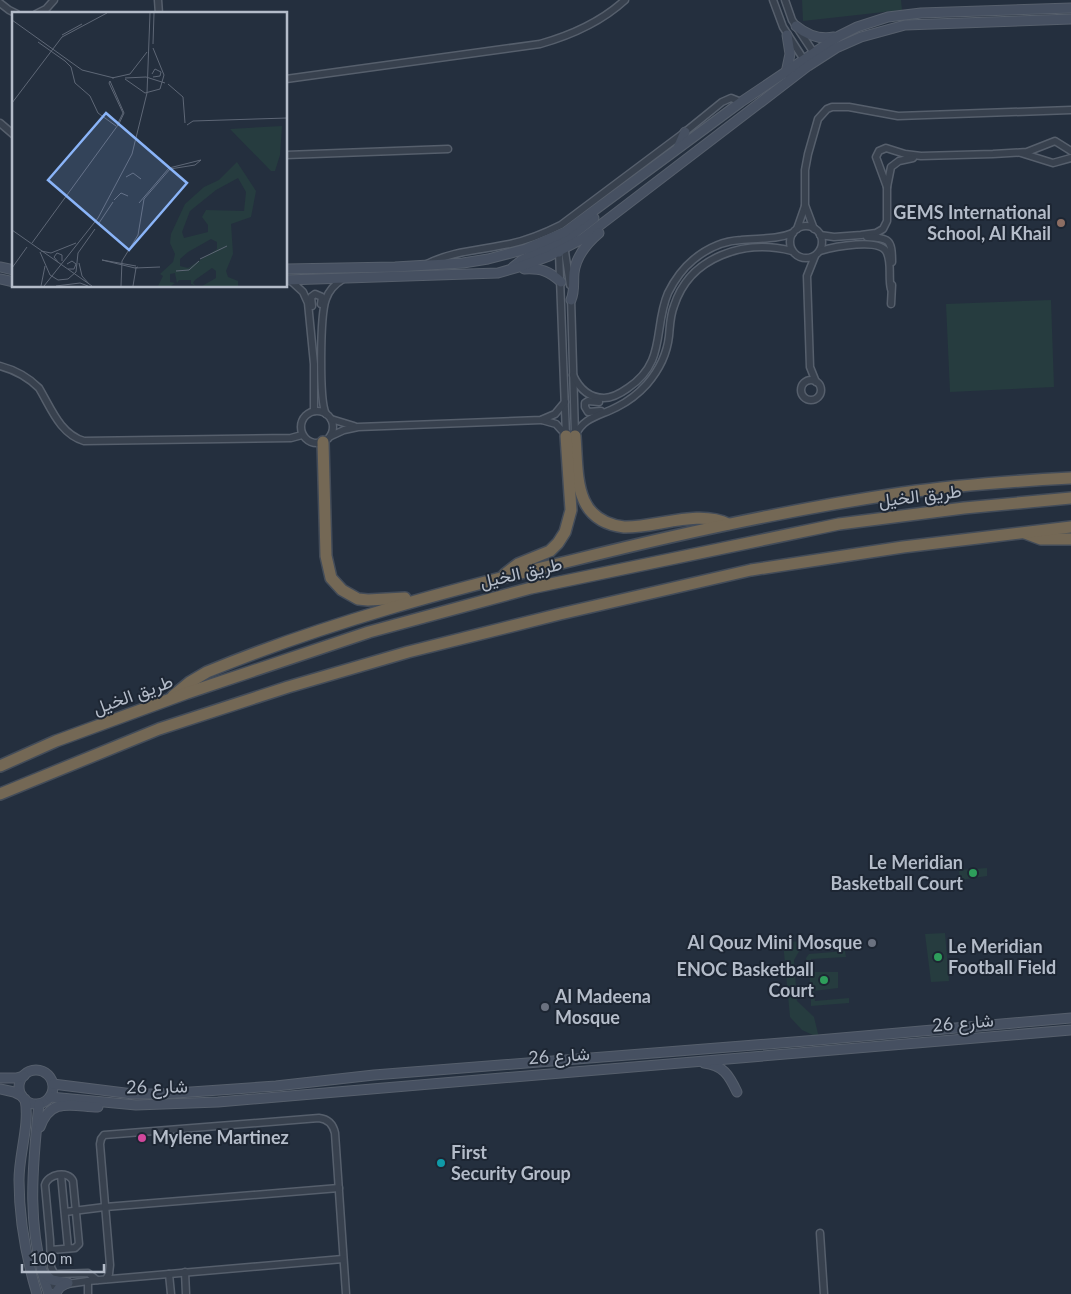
<svg xmlns="http://www.w3.org/2000/svg" width="1071" height="1294" viewBox="0 0 1071 1294" font-family="Lato,Vazirmatn,sans-serif">
<style>
.green{fill:#263c3f}
.lines{fill:none;stroke-linecap:round;stroke-linejoin:round}
.street-casing{stroke:#565f6c;stroke-width:9}
.secondary-casing{stroke:#565f6c;stroke-width:11}
.highway-casing{stroke:#434c59;stroke-width:14}
.street{stroke:#38414e;stroke-width:6}
.secondary{stroke:#465061;stroke-width:9}
.highway{stroke:#746855;stroke-width:11}
.education-dot{fill:#8d6e63;stroke:#1d2633;stroke-width:2}
.leisure-dot{fill:#2e9e5b;stroke:#1d2633;stroke-width:2}
.worship-dot{fill:#6b7280;stroke:#1d2633;stroke-width:2}
.hotel-dot{fill:#d1479c;stroke:#1d2633;stroke-width:2}
.culture-dot{fill:#0f9aa8;stroke:#1d2633;stroke-width:2}
.labels{text-anchor:middle;stroke-width:4;stroke-linejoin:round;paint-order:stroke}
.poi-label{font-size:18px;font-weight:bold;fill:#b4bcc9;stroke:#1d2633;text-anchor:end}
.street-label{font-size:18px;fill:#b4bcc9;stroke:#1d2633}
.inset-road{fill:none;stroke:#5e6776;stroke-width:1}
.view{fill:#8ab4f8;fill-opacity:0.15;stroke:#8ab4f8;stroke-width:2.5}
.inset-edge{fill:none;stroke:#b4bcc9;stroke-width:2.5}
</style>
<rect width="100%" height="100%" fill="#242f3e"/>
<g class="green">
<path d="M802 0H901L902 10 803 21Z"/>
<path d="M1051 300 1054 387 950 392 946 304Z"/>
<path d="M987 868V876L960 880 959 870Z"/>
<path d="M945 933 949 981 931 982 925 934Z"/>
<path d="M805 941 794 960 797 1001 814 1017 819 1038 802 1030 790 1017 783 942Z"/>
<path d="M845 951 846 957 811 959 812 969H808L806 958 809 954Z"/>
<path d="M809 972H838V988L814 991 815 1001 849 998V1003L811 1006V991Z"/>
</g>
<g class="lines">
<g class="street-casing">
<g id="street">
<path d="M158 0 159 14"/>
<path d="M773 0 783 27 806 63"/>
<path d="M785 0 792 20 816 56"/>
<path d="M0 3 9 10 17 14"/>
<path d="M36 14 46 9 54 0"/>
<path d="M286 79 540 44C572 35 601 22 625 0"/>
<path d="M0 123 14 135"/>
<path d="M1021 153 1053 163 1071 158"/>
<path d="M286 155 448 149"/>
<path d="M887 187 876 157 879 151 886 148 905 154 921 156 993 154 1027 152 1055 141 1071 151"/>
<circle cx="806" cy="242" r="16"/>
<path d="M797 229 805 206"/>
<path d="M814 229 805 205V170L808 154 818 119 827 109 832 107H849L898 116 1071 110"/>
<path d="M820 235 834 237 861 235 876 233 883 229 887 221V187L891 167 899 161 913 158"/>
<path d="M867 237C889 238 892 239 892 262"/>
<path d="M564 245 570 285"/>
<path d="M820 251C833 247 881 237 887 253 892 264 888 278 891 289"/>
<path d="M559 252 566 436"/>
<path d="M815 256 807 276 810 367 816 382"/>
<path d="M425 265C451 251 481 250 510 244 528 240 545 233 561 225L685 132 722 102 731 98 741 102"/>
<path d="M290 280 303 292 308 303 314 364V411"/>
<path d="M571 298 575 435"/>
<path d="M891 304 892 285"/>
<path d="M312 306 311 297 315 294 322 297 321 304"/>
<path d="M0 366C15 370 28 377 39 388 51 408 60 434 84 441L291 438 302 435"/>
<path d="M573 375C579 388 588 398 604 398 613 398 621 393 628 388 667 362 653 328 668 293 674 281 682 269 693 260 706 249 723 241 741 240 759 238 776 240 793 233"/>
<circle cx="811" cy="390" r="10"/>
<path d="M599 402 588 401 585 403V407L588 412 601 411"/>
<circle cx="317" cy="427" r="16"/>
<path d="M326 414C319 401 320 315 326 299 329 290 335 284 343 279"/>
<path d="M331 419 354 426"/>
<path d="M542 420 556 424 566 435"/>
<path d="M331 436 344 430 358 427 541 420 555 414 565 402"/>
<path d="M575 436C583 417 600 416 617 407 629 401 639 393 647 384 659 370 667 354 669 336 670 326 670 316 674 306 690 256 745 239 792 251"/>
<path d="M61 1175 68 1248"/>
<path d="M65 1212 105 1207 339 1188"/>
<path d="M820 1233 824 1294"/>
<path d="M51 1250 75 1248 79 1244 73 1181C68 1170 48 1174 45 1185L50 1240 51 1267 54 1273 58 1274 88 1273 97 1280"/>
<path d="M185 1272 186 1294"/>
<path d="M169 1274 171 1294"/>
<path d="M106 1279 109 1274 110 1265 100 1144 101 1139 104 1135 319 1118C328 1119 333 1124 335 1133L346 1294"/>
<path d="M88 1281V1294"/>
<path d="M46 1287 88 1281 343 1259"/>
</g>
</g>
<g class="secondary-casing">
<g id="secondary">
<path d="M796 26C807 35 819 40 834 37"/>
<path d="M786 73 790 54 787 35"/>
<path d="M678 148 685 132"/>
<path d="M559 252 563 242 594 218"/>
<path d="M0 267 14 270"/>
<path d="M513 267 522 260 557 244V239L553 238"/>
<path d="M286 269 395 267 463 263 488 259 526 249 565 232 741 102 839 36 857 27 888 17 921 13 1071 8"/>
<path d="M524 269C541 268 549 271 561 282"/>
<path d="M0 279 14 282"/>
<path d="M286 280 498 273 519 267 549 256 582 239 808 66 836 48 861 37 905 25 1071 19"/>
<path d="M571 300C575 291 573 282 574 273 576 256 586 244 599 233"/>
<path d="M704 1063C723 1065 729 1075 737 1092"/>
<circle cx="36" cy="1087" r="17"/>
<path d="M0 1078H16L24 1076"/>
<path d="M53 1084 133 1094H162L276 1086 374 1075 818 1040 1071 1018"/>
<path d="M0 1089 14 1092 22 1096"/>
<path d="M50 1097 136 1105 218 1102 1071 1030"/>
<path d="M25 1099C30 1125 19 1153 19 1180 19 1219 26 1257 37 1294"/>
<path d="M39 1104C32 1169 26 1231 49 1294"/>
<path d="M40 1127C51 1097 71 1106 98 1107"/>
<path d="M42 1272 52 1280 68 1283"/>
<path d="M55 1294 60 1287 67 1283"/>
</g>
</g>
<g class="highway-casing">
<g id="highway">
<path d="M575 436C578 475 573 521 624 527 656 528 698 509 728 524"/>
<path d="M323 442 326 556 331 578 342 590 358 599 368 600 405 598"/>
<path d="M1025 533 1041 539H1071"/>
<path d="M505 574 518 564 550 551 558 543 565 532 571 510 566 436"/>
<path d="M173 696 190 682 207 672C326 623 449 590 574 560 682 533 792 509 902 493 958 485 1014 481 1071 478"/>
<path d="M0 766 56 741 187 693 369 632 531 588 839 524 964 508 1071 498"/>
<path d="M0 794 159 729 288 687 408 652 560 614 751 570 903 547 1071 527"/>
</g>
</g>
<use href="#street" class="street"/>
<use href="#secondary" class="secondary"/>
<use href="#highway" class="highway"/>
</g>
<circle class="education-dot" cx="1061" cy="223" r="5"/>
<g class="leisure-dot">
<circle cx="973" cy="873" r="5"/>
<circle cx="938" cy="957" r="5"/>
<circle cx="824" cy="980" r="5"/>
</g>
<g class="worship-dot">
<circle cx="872" cy="943" r="5"/>
<circle cx="545" cy="1007" r="5"/>
</g>
<circle class="hotel-dot" cx="142" cy="1138" r="5"/>
<circle class="culture-dot" cx="441" cy="1163" r="5"/>
<g class="labels">
<g class="poi-label">
<text x="1051" y="219">GEMS International<tspan x="1051" dy="21">School, Al Khail</tspan></text>
<text x="963" y="869">Le Meridian<tspan x="963" dy="21">Basketball Court</tspan></text>
<text x="862" y="949">Al Qouz Mini Mosque</text>
<text x="948" y="953" text-anchor="start">Le Meridian<tspan x="948" dy="21">Football Field</tspan></text>
<text x="814" y="976">ENOC Basketball<tspan x="814" dy="21">Court</tspan></text>
<text x="555" y="1003" text-anchor="start">Al Madeena<tspan x="555" dy="21">Mosque</tspan></text>
<text x="152" y="1144" text-anchor="start">Mylene Martinez</text>
<text x="451" y="1159" text-anchor="start">First<tspan x="451" dy="21">Security Group</tspan></text>
</g>
<g class="street-label">
<text transform="translate(920 496) rotate(-7)" y="6">طريق الخيل</text>
<text transform="translate(521 573) rotate(-13)" y="6">طريق الخيل</text>
<text transform="translate(133 695) rotate(-20)" y="6">طريق الخيل</text>
<text transform="translate(963 1023) rotate(-5)" y="6">شارع 26</text>
<text transform="translate(559 1056) rotate(-4)" y="6">شارع 26</text>
<text transform="translate(157 1087) rotate(-1)" y="6">شارع 26</text>
</g>
</g>
<g transform="translate(12 12)">
<rect width="275" height="275" fill="#242f3e"/>
<path d="M270 114 268 143 263 159H259L218 117ZM225 150 244 179 239 205 219 212 221 242 214 259 216 265 226 269V274H190L204 266V259L200 256 183 268 181 271 184 274 179 272V268H167L165 271 163 261 158 262V270L163 271 159 274H146L151 264 148 262 161 250 163 242 158 231 159 222 173 192 192 175 207 168ZM226 166 234 180 232 199 194 198 190 205 196 213V220L172 226 170 220 178 199 204 178ZM199 227 205 230V237L176 256 168 254V247L176 240Z" fill="#263c3f" fill-rule="evenodd"/>
<path class="inset-road" d="M0 8 70 58 102 66M50 23 70 12M26 30 53 49M141 32 142 1M53 49 59 55 63 71 78 84 86 101 104 114M140 62 143 57 149 60 148 64 141 65M100 66 118 62 135 40M113 66 134 65 153 71M113 67 133 81 148 77 152 63 141 36M156 72 171 85 173 111M0 91 50 25 95 1M105 113 111 101 97 71 98 69 112 101 106 114M175 113 181 109 275 106M114 165 121 161 129 167M102 188 109 181 116 184M87 211 101 190M0 218 80 274M20 231 106 113M29 239 39 241 64 231M28 240 38 263 46 268 56 267 64 260 66 241 83 217M188 247 215 234M46 250 42 245 45 241 50 243V249M67 251 70 264 77 272M55 252 60 249 64 252 62 257H56M126 255 123 256 148 255M0 256 15 235M123 256 90 248 124 254M164 259 177 258 187 249M29 274 33 254M32 274 86 206 120 142 135 81 138 1M44 274 68 271 76 274M109 274 110 249 126 223 132 187 158 157 183 153 189 148 157 156 127 191M121 274 124 256"/>
<path class="view" d="M94 101 175 171 117 238 36 168Z"/>
<rect width="275" height="275" class="inset-edge"/>
</g>
<path d="M22 1264v8h82v-8" fill="none" stroke="#b4bcc9" stroke-width="2.5"/>
<text x="30" y="1264" font-size="15" fill="#b4bcc9" stroke="#1d2633" stroke-width="4" paint-order="stroke">100 m</text>
</svg>
